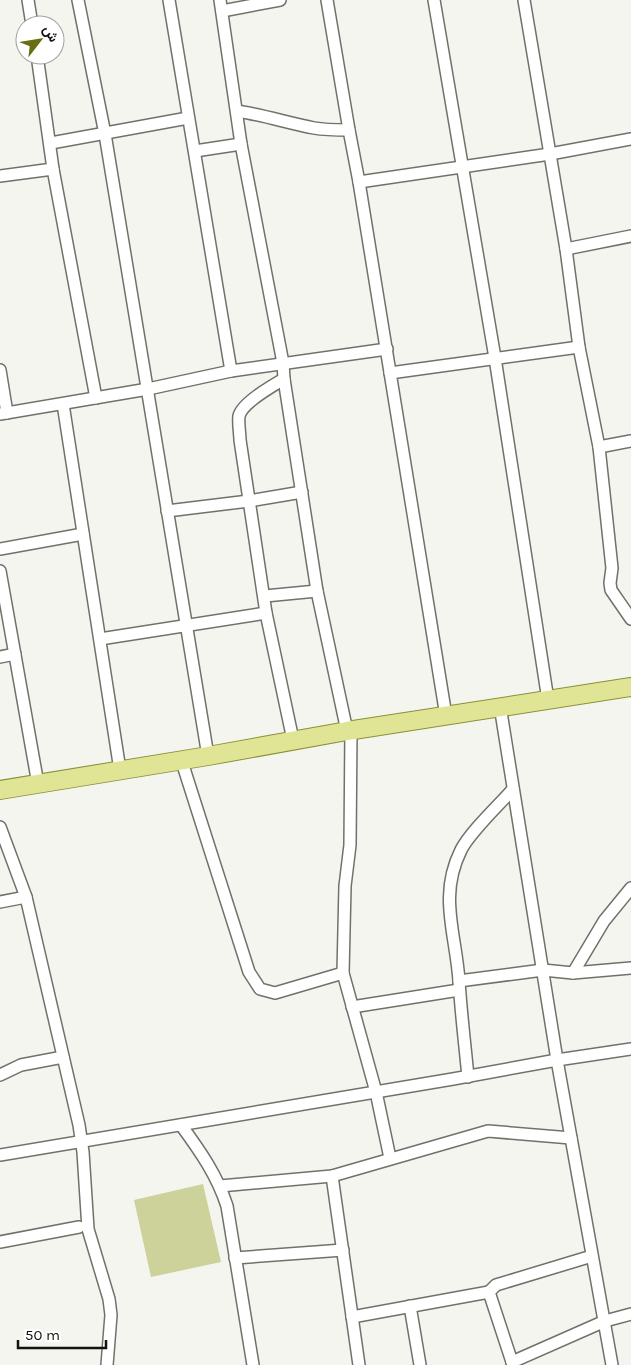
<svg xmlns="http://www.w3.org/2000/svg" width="631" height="1365" viewBox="0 0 631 1365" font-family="Karla,Vazirmatn,sans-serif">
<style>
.building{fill:#cdd29a}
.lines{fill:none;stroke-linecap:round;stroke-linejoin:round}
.street-casing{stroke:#71716b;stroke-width:14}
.primary-casing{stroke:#8a9038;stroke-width:20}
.street{stroke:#fff;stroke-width:11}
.primary{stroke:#e0e595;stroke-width:18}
</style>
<rect width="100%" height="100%" fill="#f4f5ee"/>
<path class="building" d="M203 1184 221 1262 151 1277 134 1200Z"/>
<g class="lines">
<g class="street-casing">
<g id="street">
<path d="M28 0 32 25"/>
<path d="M78 0 105 134 208 756"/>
<path d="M169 0 231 371"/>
<path d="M220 0 241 144 283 363 284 379 317 591 347 731"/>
<path d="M327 0 349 130 359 182 446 716"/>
<path d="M434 0 495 358 548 700"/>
<path d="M524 0 566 249 579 347 599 447 612 568 610 583 611 590 631 619"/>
<path d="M222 11 280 0"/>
<path d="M37 55 53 169 96 398"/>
<path d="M237 111C263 115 288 123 314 128 325 130 337 130 349 130"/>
<path d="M51 143 188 118"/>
<path d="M195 151 241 144"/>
<path d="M0 176 53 169"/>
<path d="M359 182 550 154 631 139"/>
<path d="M566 249 631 236"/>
<path d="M0 370 7 413"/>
<path d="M390 373 579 347"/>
<path d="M284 379C272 386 242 403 239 416 238 424 240 433 240 440L266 613 293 740"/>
<path d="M63 404 120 770"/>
<path d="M0 414 148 389 231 371 387 349"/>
<path d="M599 447 631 441"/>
<path d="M167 511 249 501 302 492"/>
<path d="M0 549 83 534"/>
<path d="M0 571 38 784"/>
<path d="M265 596 317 591"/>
<path d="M100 639 266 613"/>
<path d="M0 657 15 654"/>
<path d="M500 706 557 1060 612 1365"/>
<path d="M351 730 350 845 345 886 343 973 376 1092 390 1158"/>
<path d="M181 759 249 972 260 989 275 993 343 973"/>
<path d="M0 827 26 897 79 1125 83 1152 88 1229 109 1299 111 1315 107 1365"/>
<path d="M0 902 26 897"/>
<path d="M573 973 631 968"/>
<path d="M459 981 543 970 573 973 604 921 631 888"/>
<path d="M352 1007 459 990"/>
<path d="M0 1075 21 1065 63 1057"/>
<path d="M468 1077C465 1045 461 1013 459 981 456 934 438 896 461 850 470 832 499 805 513 789"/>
<path d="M181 1125C200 1151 217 1175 227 1206L253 1365"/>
<path d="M0 1155 453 1079 557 1060 631 1049"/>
<path d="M332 1176 359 1365"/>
<path d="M220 1186 332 1176 488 1131 571 1138"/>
<path d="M0 1242 79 1227"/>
<path d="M235 1258 343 1250"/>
<path d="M410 1306 420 1365"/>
<path d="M352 1317 489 1292"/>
<path d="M512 1362 605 1321 631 1314"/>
<path d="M513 1365 489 1292 496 1285 592 1256"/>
</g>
</g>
<g class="primary-casing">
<path id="primary" d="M0 790 208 756 347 731 631 687"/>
</g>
<use href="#street" class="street"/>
<use href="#primary" class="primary"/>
</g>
<g transform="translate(40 40) rotate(59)"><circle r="24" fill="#ffffff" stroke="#a0a19f"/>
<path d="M0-4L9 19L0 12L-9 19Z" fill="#696e12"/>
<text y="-8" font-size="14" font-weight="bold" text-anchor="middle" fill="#121310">ش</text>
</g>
<path d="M18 1340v8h88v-8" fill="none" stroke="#121310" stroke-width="2.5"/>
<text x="25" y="1340" font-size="15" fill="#121310" stroke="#ffffff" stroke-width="4" paint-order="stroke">50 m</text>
</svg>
